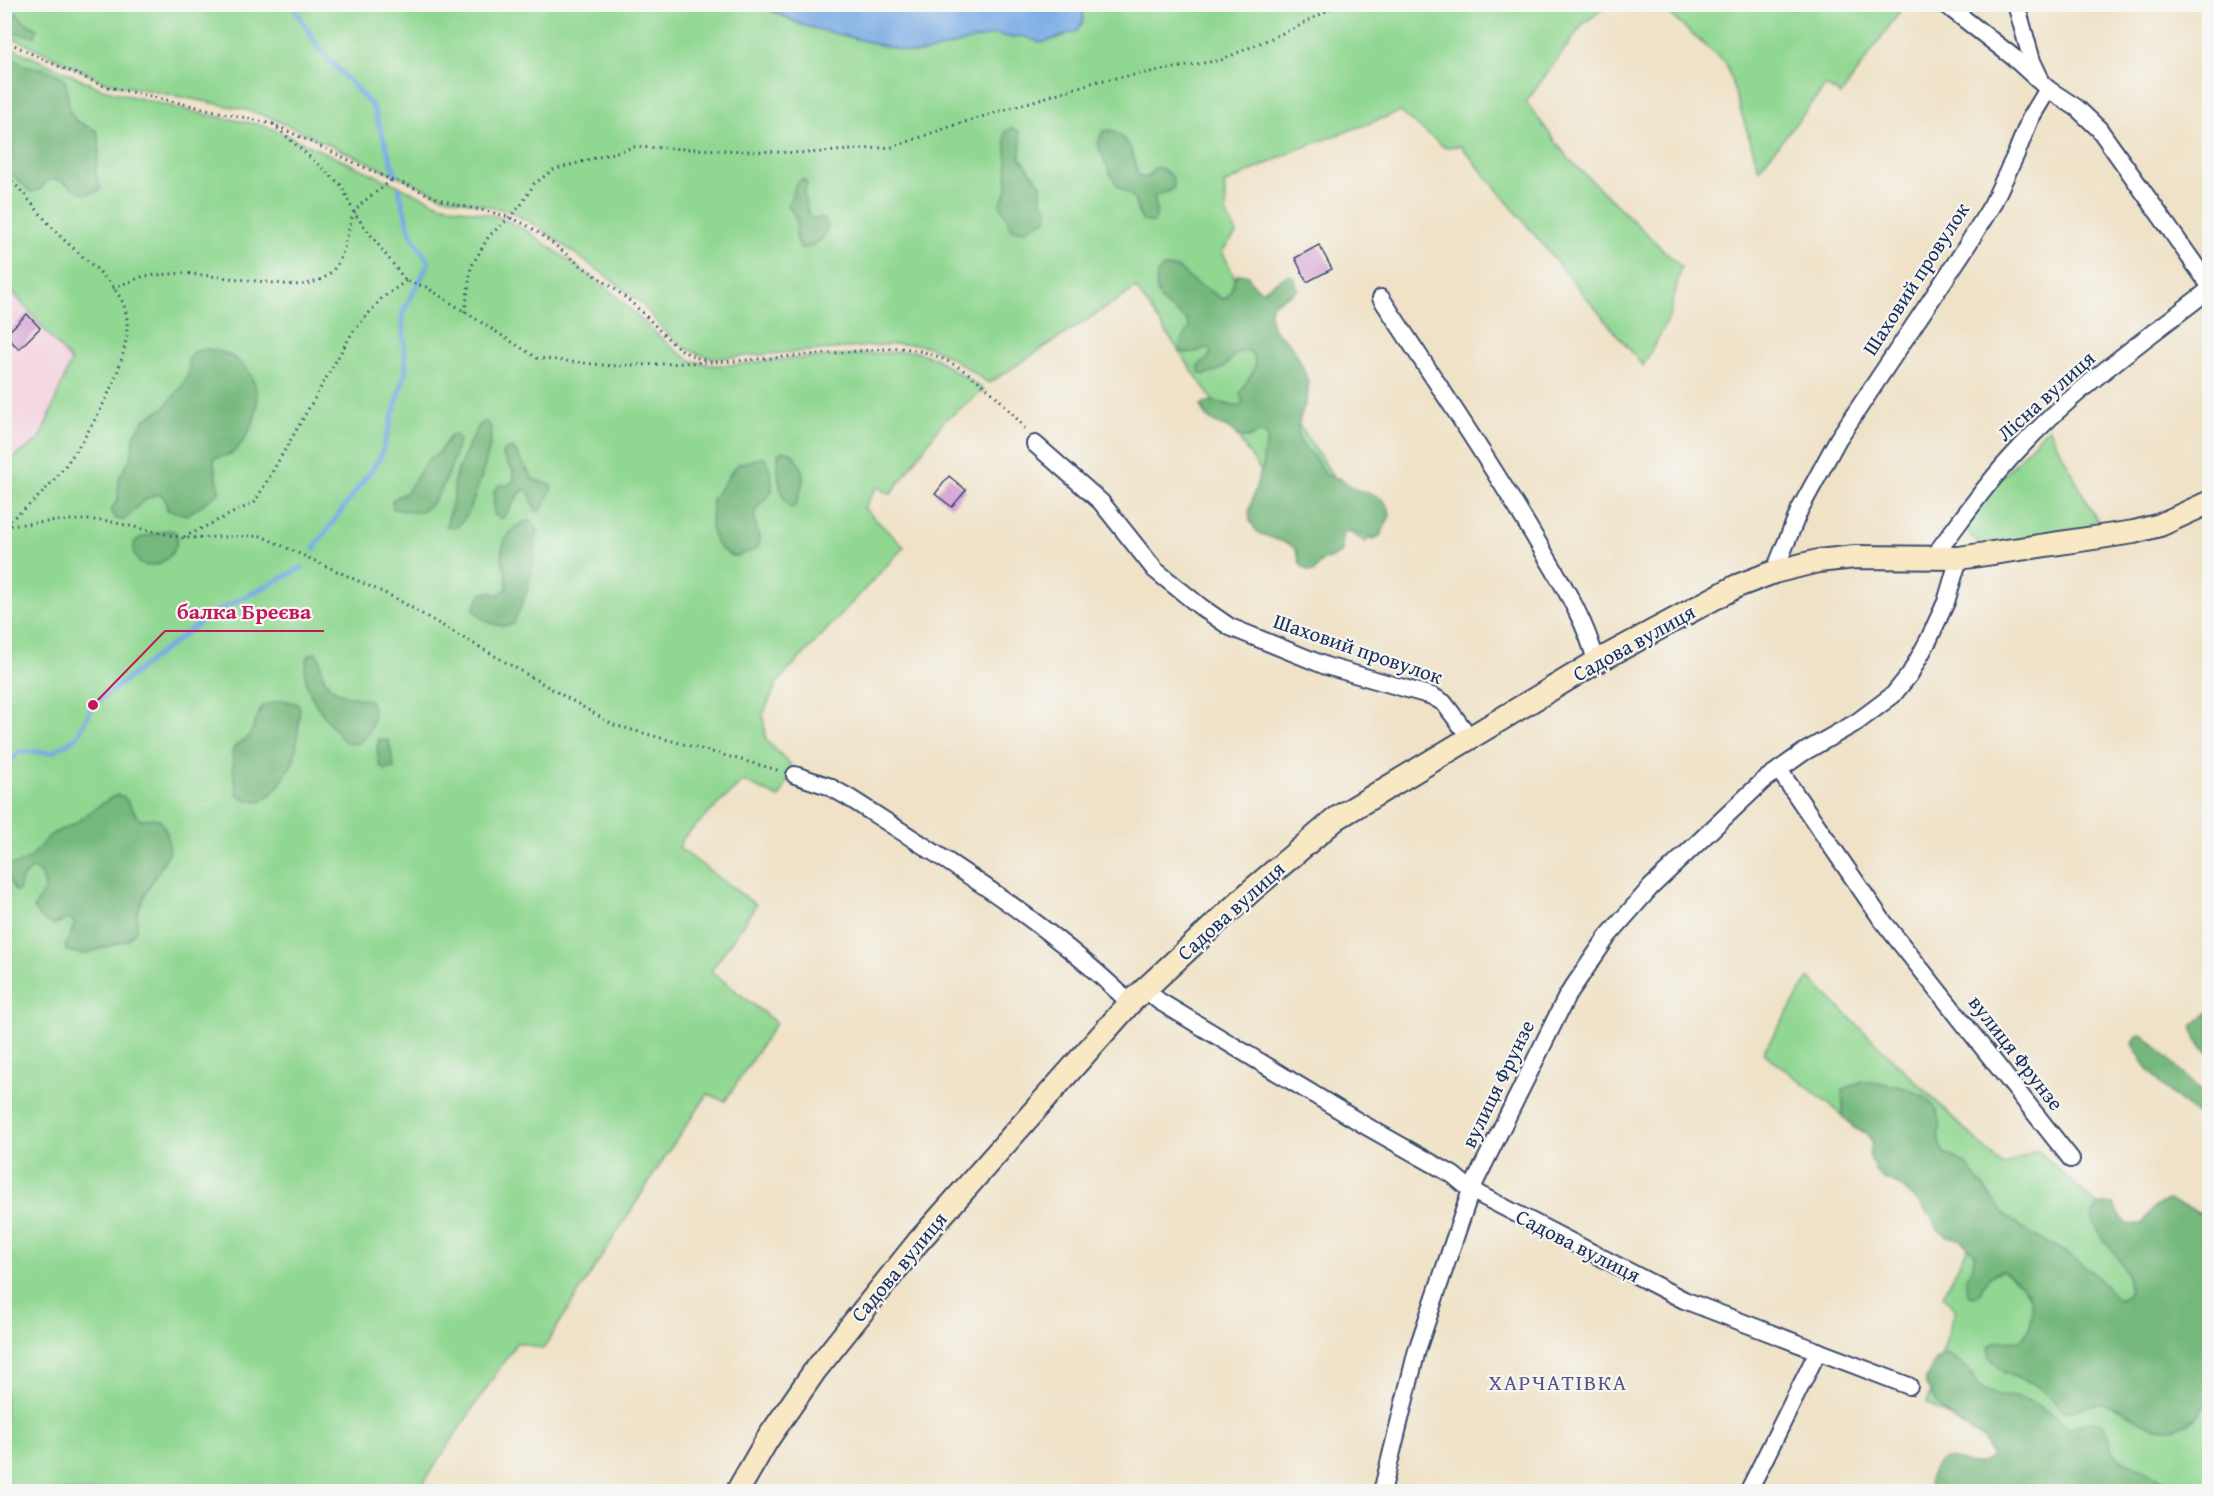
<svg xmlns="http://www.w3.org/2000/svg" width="2214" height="1496" viewBox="0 0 2214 1496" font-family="'Gentium Book Plus',serif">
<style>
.built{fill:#f4cfdd}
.green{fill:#90d791;stroke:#568378;stroke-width:1.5}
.forest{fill:#74b87b;stroke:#48746c;stroke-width:1.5}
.water{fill:#79abe4;stroke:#4a6da1;stroke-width:1.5}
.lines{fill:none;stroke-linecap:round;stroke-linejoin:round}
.stream{stroke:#79abe4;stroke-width:5}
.building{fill:#d094d0}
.street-casing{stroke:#3b4a6e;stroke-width:20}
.secondary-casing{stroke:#3b4a6e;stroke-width:26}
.path{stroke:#3b4a6e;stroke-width:3;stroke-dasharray:1.5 4.5;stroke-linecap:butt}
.street{stroke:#fff;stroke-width:16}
.secondary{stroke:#f8e8c3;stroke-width:22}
.labels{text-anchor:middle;stroke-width:4.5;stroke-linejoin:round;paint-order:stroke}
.street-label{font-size:21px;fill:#1b2f5e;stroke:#f6f6f2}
.neighbourhood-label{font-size:22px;letter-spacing:1.5px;fill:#5a5286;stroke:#f6f6f2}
.leader{fill:none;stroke:#c2185b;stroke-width:2}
.callout-dot{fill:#c2185b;stroke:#f6f6f2;stroke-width:2}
.callout-label{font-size:22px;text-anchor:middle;font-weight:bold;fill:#c2185b;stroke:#f6f6f2;stroke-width:4.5;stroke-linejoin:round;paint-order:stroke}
</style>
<rect width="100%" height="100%" fill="#f6f6f2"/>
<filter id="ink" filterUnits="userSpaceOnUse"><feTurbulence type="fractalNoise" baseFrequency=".0167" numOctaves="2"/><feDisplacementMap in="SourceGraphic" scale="12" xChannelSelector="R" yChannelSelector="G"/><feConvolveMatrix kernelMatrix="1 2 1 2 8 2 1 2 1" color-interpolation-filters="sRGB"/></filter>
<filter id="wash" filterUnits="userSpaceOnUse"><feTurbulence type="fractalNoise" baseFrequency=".008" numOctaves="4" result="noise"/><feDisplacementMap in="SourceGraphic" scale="24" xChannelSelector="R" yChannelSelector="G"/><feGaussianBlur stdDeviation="1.35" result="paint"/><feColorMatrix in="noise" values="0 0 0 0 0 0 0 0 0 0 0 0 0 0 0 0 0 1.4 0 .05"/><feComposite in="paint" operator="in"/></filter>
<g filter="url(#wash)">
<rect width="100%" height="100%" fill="#efe2c7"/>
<path class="built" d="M4 283 71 361 40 439 5 464Z"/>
<g class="green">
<path d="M639 4 641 7 657 8 659 5 760 6 802 25 912 53 927 52 995 34 1012 38 1023 36 1039 42H1044L1063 37 1082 14 1083 10 1094 5 1103 6 1105 10 1126 4 1608 5 1583 24 1526 102 1568 158 1681 267 1669 318 1643 366 1461 146 1444 147 1400 112 1296 150 1224 184 1227 215 1237 233 1222 251 1297 407 1293 416 1345 494 1374 530 1366 542 1271 486 1136 288 989 383C970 371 946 352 925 346 916 344 906 344 896 344L734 357 714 358 699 354 685 348 665 332 641 303 613 281 535 225 509 211 442 196 269 117 243 109 105 82 5 34 4 5Z"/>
<path d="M1659 5H1904L1841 95 1826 86 1759 169 1726 64Z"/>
<path d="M5 45 102 89 194 112 266 126 439 204 499 217 529 232 607 288 659 336 679 353 692 361 712 365H733L775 360 913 351 935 358 984 390 943 422 891 494 877 487 864 508 904 547 777 683 763 714 766 740 791 765 790 777 779 798 743 781 682 839 679 848 756 905 711 971 776 1023 725 1101 708 1094 670 1149 543 1349 517 1342 418 1491H5V464L40 439 71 361 5 283Z"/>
<path d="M2048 427 2102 530 1982 544 1977 543 1969 533 1971 518 1999 480Z"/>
<path d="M1809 978 2003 1166 2037 1150 2149 1252 2209 1206V1491H1984L1993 1462 1985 1440 1927 1403 1955 1310 1943 1296 1980 1224 1763 1052Z"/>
</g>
<g class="forest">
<path d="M5 4 10 11 19 15 23 21 37 29 35 36 5 32Z"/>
<path d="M5 51 24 65 45 69 61 76 66 83 70 112 76 121 97 131C101 144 99 157 96 170 95 176 99 183 101 189 79 202 74 183 58 180 55 179 51 180 48 181L39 190 31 192 10 173 9 166 13 158 14 151 9 147H5Z"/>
<path d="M1011 128 1019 131 1021 139 1020 157 1041 185V199L1048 209 1047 219 1024 231 1012 229 1000 204C1001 199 1005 197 1006 192 1010 177 1005 147 1005 132Z"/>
<path d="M1111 130C1134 142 1132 154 1138 175L1143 178 1149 176 1154 168H1161L1172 176 1174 187 1170 191 1155 195 1156 217 1153 223 1143 221C1135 211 1138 209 1134 199 1130 192 1124 191 1119 187 1114 183 1099 150 1098 143L1103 131Z"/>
<path d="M803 179 807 183 804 194 809 218H823C837 230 815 249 801 248 792 236 799 229 796 219 795 214 790 210 788 205L796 184Z"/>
<path d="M1163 267 1178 268 1194 282 1223 299C1234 296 1230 282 1238 274L1248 275 1251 282 1261 291 1288 275 1294 277 1298 289C1290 298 1272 299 1270 310 1270 314 1270 324 1273 328 1277 334 1285 338 1290 344 1297 353 1302 365 1306 376 1315 401 1293 416 1299 438 1301 446 1308 450 1313 456 1318 462 1322 469 1326 475 1331 477 1336 477 1340 479 1347 482 1350 488 1357 490 1371 492 1388 497 1390 515L1380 536 1373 539C1362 536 1351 527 1342 535V552L1332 558 1323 560 1313 572 1308 571 1301 565 1296 550 1289 544 1258 533 1250 521 1249 512 1258 479 1263 466V456L1268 439 1264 433C1255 431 1251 440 1242 438 1231 424 1205 427 1201 405 1215 395 1225 408 1240 406L1243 403 1240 393C1247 378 1264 367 1249 351 1229 352 1233 363 1219 370 1215 372 1209 373 1204 375L1199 373V365L1208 358 1211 352 1207 348C1201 349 1197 352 1192 353 1169 356 1185 335 1189 328L1188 322C1169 303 1153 307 1157 274Z"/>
<path d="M207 349C252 354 270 396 247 435 243 441 238 449 232 453 227 456 220 456 214 458 213 471 220 481 219 493L187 515 167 510 165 499 160 494C141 497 138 509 124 520L116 519 111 510 118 499 119 478 131 457 135 433 145 419 164 408 180 389 186 379 189 370 188 360 194 352Z"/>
<path d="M487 422 491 428C493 446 472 514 459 525 455 529 451 528 446 527L454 496V480L470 442 479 426 482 423Z"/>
<path d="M451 435H456L459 439C454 458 441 509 417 512 410 513 401 509 393 509L392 500 407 492 429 458 437 455Z"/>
<path d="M513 448 533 479 551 485 552 488 541 511H536L529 492 525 489C514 496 511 511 501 519L494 514V492L499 485H508L514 480 513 471 503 456 504 451Z"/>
<path d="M784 451 791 452C809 473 804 480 796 505L791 508C778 498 778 470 778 454Z"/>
<path d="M761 458H765C770 468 773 481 772 492 748 515 754 513 760 542L758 548 738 556H732L723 551 715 542 711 526 712 500 733 470 739 464Z"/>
<path d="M529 521 535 524 538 531C534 542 536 553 533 564 530 585 522 606 513 624 498 629 482 622 474 609L481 594 490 592 498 595 507 589C509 576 501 564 502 551 504 538 516 522 529 521Z"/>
<path d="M168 530 174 531 177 534C181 564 130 583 134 543L140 538Z"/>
<path d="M316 653C322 659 320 664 322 672 327 693 351 698 370 700 371 704 373 706 373 710 376 727 361 753 343 740 325 717 293 684 310 654Z"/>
<path d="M283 700 298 704 300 708 296 751 292 764 280 784 270 795 261 802 246 800 238 795 234 777 232 752 236 745 249 737 262 706Z"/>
<path d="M379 739 389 741 394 768 385 770 380 766 377 749Z"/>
<path d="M118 795 124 797 140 820 153 818 160 820 167 833 170 851 145 894 137 914V929L128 940 84 954 67 951 65 947 75 923 68 918 54 925C44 921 38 918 34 908L45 888C43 878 43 872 32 869L22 878 19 891H15L7 877V866C39 861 32 850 52 834 59 830 67 828 74 824 89 815 102 800 118 795Z"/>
<path d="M2209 1012V1053C2199 1046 2192 1038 2193 1025Z"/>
<path d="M2142 1035 2151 1042 2209 1100V1121C2205 1118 2201 1117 2197 1114 2172 1097 2144 1071 2133 1043L2137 1036Z"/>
<path d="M1862 1081C1889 1085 1933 1086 1940 1121 1941 1126 1940 1124 1939 1130 1937 1138 1940 1145 1943 1152L1966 1164 2006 1216 2033 1235 2066 1253 2091 1271 2116 1298 2120 1300 2128 1295C2135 1261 2089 1235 2093 1213L2101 1204H2113C2122 1217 2126 1231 2143 1224 2149 1212 2155 1205 2168 1200L2193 1210 2206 1218 2202 1239 2207 1256 2205 1281 2210 1286V1398C2197 1420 2180 1434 2153 1427 2135 1422 2123 1406 2102 1404 2087 1403 2077 1413 2061 1410L2055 1402 2034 1384 2005 1373 1989 1358V1347L1998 1341 2021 1340C2030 1331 2035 1313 2031 1300 2028 1290 2011 1275 2002 1270 1989 1276 1984 1280 1980 1294L1974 1297 1969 1296C1960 1280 1974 1269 1975 1253L1959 1239 1948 1236 1938 1230 1931 1217 1919 1203 1899 1185 1884 1179 1876 1172 1870 1157 1872 1141 1866 1133 1854 1128 1843 1116V1090Z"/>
<path d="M1945 1354C1960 1360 1972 1373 1979 1387L1998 1396 2017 1397 2036 1404 2052 1414 2069 1428C2082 1424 2092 1419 2105 1424L2112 1451 2117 1457 2185 1491H1930C1928 1484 1929 1480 1932 1473 1943 1439 1971 1481 1992 1455L1984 1438 1957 1422 1942 1410 1926 1385V1379L1935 1360Z"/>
</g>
<path class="water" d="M753 5H1094L1083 10V21L1077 31 1044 42H1039L1023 36 1012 38 995 34 927 52 912 53 802 25 771 9Z"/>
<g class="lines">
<g class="stream">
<path d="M292 4 318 47 373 107 396 175"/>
<path d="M314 548 380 458 406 371 402 314 429 263 411 234 399 190"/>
<path d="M4 767 19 752H53L77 737 93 705 211 614 302 568"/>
</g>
</g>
<g id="blocks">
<g class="building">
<path d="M1319 245 1332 269 1307 282 1295 258Z"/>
<path d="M27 314 40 328 19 349 5 335Z"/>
<path d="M949 476 966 490 952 507 935 494Z"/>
</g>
</g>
</g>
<g filter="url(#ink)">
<use href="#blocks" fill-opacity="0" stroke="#3b4a6e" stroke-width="1.5"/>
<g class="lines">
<g class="street-casing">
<g id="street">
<path d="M1945 4 2013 57 2048 89 2077 108 2099 129 2210 286"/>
<path d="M2016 4 2032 61 2039 76"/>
<path d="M1381 298C1433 377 1486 455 1534 536 1557 575 1586 619 1596 662"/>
<path d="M1035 444 1101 502 1155 570 1201 607 1230 627 1326 666 1432 696 1444 703 1471 739"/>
<path d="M1933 557C1961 521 1987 482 2019 449 2075 388 2145 340 2210 289"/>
<path d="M1774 572 1800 509 1838 439 1963 252 1992 205 2016 154 2030 119 2048 89"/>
<path d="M1779 770 1882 920 2071 1159"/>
<path d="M795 775 828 786 848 797C946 860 1046 921 1130 1003"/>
<path d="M1145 989 1159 1001 1366 1126 1453 1175 1471 1190 1486 1198 1684 1300 1909 1386"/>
<path d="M1382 1492 1417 1350 1471 1190 1567 996 1608 936 1651 887 1763 781 1804 752 1857 722 1893 695 1910 674 1929 639 1946 602 1959 558"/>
<path d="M1748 1492 1818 1351"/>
</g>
</g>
<g class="secondary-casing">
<path id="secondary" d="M737 1492 767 1440 814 1372 918 1242 1130 1003 1252 890 1337 818 1596 662 1737 586 1774 572 1818 561 1855 557 1959 558 2134 532 2160 525 2210 502"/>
</g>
<g class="path">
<path d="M4 40 40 58 104 86 273 124 391 180C410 184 424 194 442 200 475 212 501 209 533 229 549 240 565 253 580 265 599 278 618 290 635 306 658 325 675 355 706 360"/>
<path d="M273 124 342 186 354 213 406 281 426 287 537 358 612 366 734 361 896 348C950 349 995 390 1026 430"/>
<path d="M4 173C24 192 40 215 59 235 80 256 108 274 122 301 145 345 86 441 58 475 43 494 25 510 4 524"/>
<path d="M113 288 144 276 183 273 293 285C328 284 339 270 347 237 349 230 350 222 353 215 361 199 380 192 391 180"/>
<path d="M465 312 471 267 489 236 510 217 521 205 534 184 553 170 634 147 807 153 893 147 952 126 1098 81 1221 60 1299 26 1339 4"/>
<path d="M4 526 69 520H103L183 538 261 536 393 597 614 725 781 771"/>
<path d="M184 537 255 502 352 333 381 299 406 281"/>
</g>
<use href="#street" class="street"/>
<use href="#secondary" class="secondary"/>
</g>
</g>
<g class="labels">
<g class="street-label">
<text transform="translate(1916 279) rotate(-57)" y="7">Шаховий провулок</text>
<text transform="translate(2046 396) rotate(-42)" y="7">Лісна вулиця</text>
<text transform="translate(1634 643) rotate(-29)" y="7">Садова вулиця</text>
<text transform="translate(1358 649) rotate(19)" y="7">Шаховий провулок</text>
<text transform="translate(1231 911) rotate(-42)" y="7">Садова вулиця</text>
<text transform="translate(2016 1053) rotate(52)" y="7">вулиця Фрунзе</text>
<text transform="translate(1498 1084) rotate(-64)" y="7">вулиця Фрунзе</text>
<text transform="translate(1578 1246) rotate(27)" y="7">Садова вулиця</text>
<text transform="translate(899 1267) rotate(-50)" y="7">Садова вулиця</text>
</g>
<g class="neighbourhood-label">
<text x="1558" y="1390">ХАРЧАТІВКА</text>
</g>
</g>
<path class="leader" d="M93 705L165 631H324"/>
<circle class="callout-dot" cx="93" cy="705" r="6"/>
<g class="callout-label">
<text x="244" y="619">балка Бреєва</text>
</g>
<rect width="2214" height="1496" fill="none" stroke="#f6f6f2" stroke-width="24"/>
</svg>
